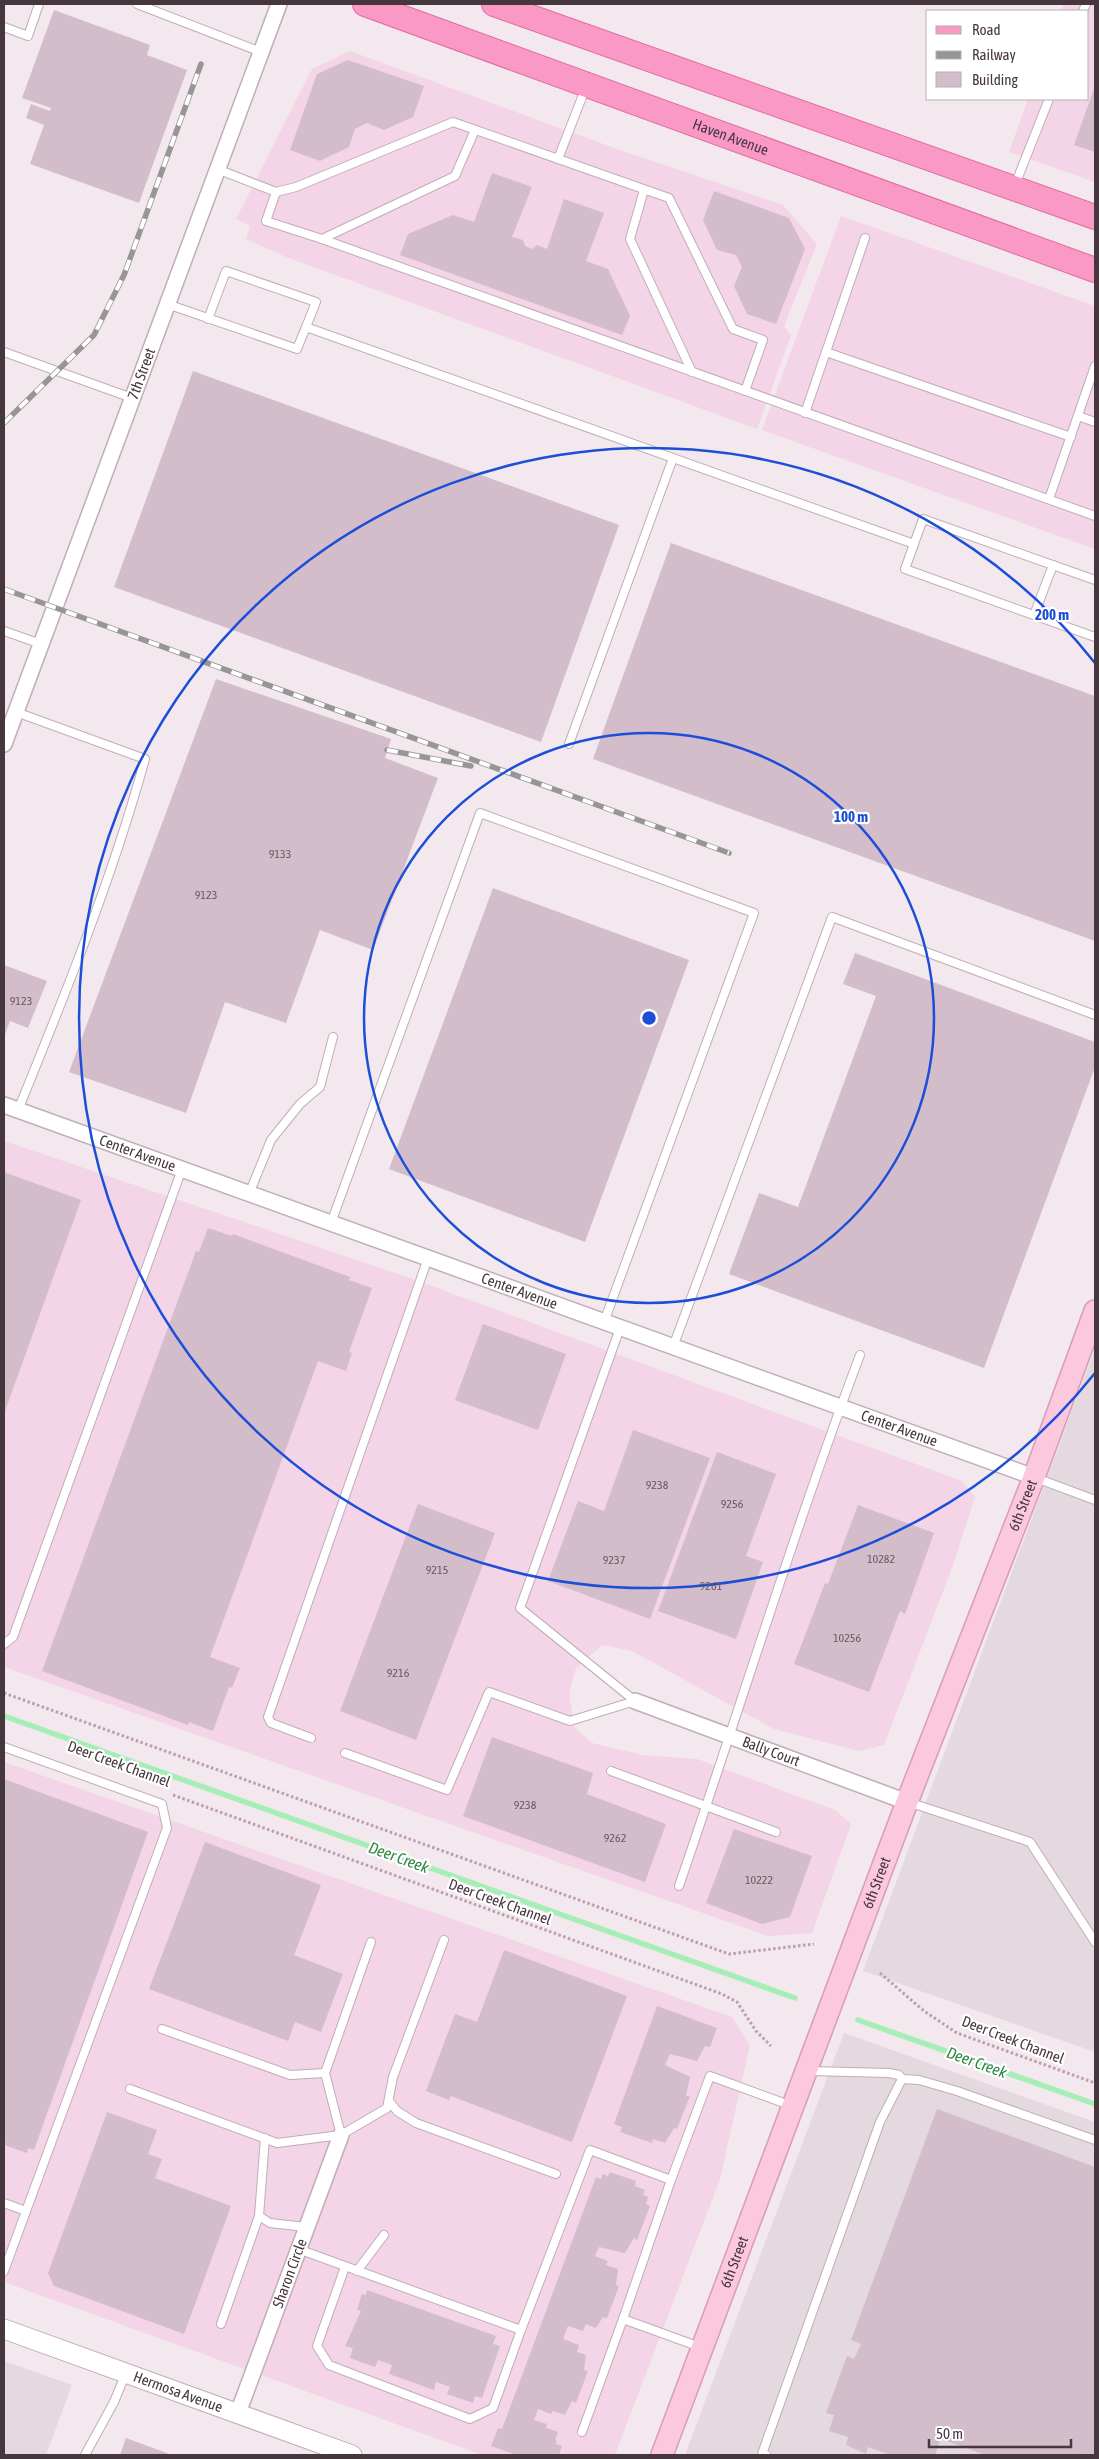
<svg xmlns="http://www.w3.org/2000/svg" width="1099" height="2459" viewBox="0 0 1099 2459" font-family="'Asap Condensed',sans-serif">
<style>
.commercial{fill:#f4d4e7}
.industrial{fill:#e3d9df}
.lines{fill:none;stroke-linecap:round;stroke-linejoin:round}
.stream{stroke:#a6eeb7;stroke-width:5.5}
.building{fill:#d4bdca}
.service-casing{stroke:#c1adb8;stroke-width:10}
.minor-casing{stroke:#c1adb8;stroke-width:18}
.tertiary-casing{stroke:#c1adb8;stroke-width:21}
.secondary-casing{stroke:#d79db6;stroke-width:24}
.primary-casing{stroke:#df6aa1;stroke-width:26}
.path{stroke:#bf9caf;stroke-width:3;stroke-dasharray:2.5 2.5;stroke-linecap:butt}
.service{stroke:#fff;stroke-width:8}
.minor{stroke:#fff;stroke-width:15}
.tertiary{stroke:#fff;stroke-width:19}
.secondary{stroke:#fcc8de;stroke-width:21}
.primary{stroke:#fa99c5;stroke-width:24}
.rail-casing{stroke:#969696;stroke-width:5.5}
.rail{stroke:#fff;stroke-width:4;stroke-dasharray:11;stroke-linecap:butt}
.ring{fill:none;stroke:#1d4ed8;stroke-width:2.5}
.labels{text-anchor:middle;stroke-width:4.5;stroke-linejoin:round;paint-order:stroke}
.number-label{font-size:12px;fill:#6a5862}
.street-label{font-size:15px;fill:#46373f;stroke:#fff}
.water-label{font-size:16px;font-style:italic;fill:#2b8742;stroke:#fff}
.centre{fill:#1d4ed8;stroke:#fff;stroke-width:2.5}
.ring-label{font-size:15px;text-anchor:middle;font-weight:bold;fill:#1d4ed8;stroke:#fff;stroke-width:4.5;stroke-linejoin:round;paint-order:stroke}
</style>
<rect width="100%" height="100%" fill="#f3e8ed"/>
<g class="commercial">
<path d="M1064 4H1095V182L1009 152 1028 99H1088V11H1061Z"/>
<path d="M350 51 617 149 783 205 817 244 784 326 791 335 757 429 286 257 246 239 250 226 236 219 312 69Z"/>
<path d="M841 216 1095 306V549L762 430Z"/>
<path d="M4 1141 407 1277 962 1481 975 1497 952 1568 884 1745 859 1751 774 1729 632 1651 602 1645 576 1668 569 1693 574 1727 592 1743 642 1755 697 1759 835 1810 851 1824 812 1933 768 1936 4 1667Z"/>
<path d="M4 1762 732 2017 750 2045 720 2179 615 2455H482L4 2282Z"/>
</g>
<g class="industrial">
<path d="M1095 1349V2052L863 1971Z"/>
<path d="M844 2033 1095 2122V2455H685Z"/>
<path d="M4 2361 72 2385 46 2455H4Z"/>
</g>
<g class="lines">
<g class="stream">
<path d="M4 1716 795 1998"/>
<path d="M858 2020 1095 2104"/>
</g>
</g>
<g class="building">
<path d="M54 10 150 45 147 55 187 70 139 203 30 164 44 125 26 118 31 104 50 111 51 108 22 98Z"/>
<path d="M348 60 424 86 413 117 384 130 367 123 355 129 349 147 320 161 290 150 317 74Z"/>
<path d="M1095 86V152L1074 145Z"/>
<path d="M492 173 532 187 512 237 523 240 525 246 532 249 537 245 547 249 564 199 604 213 586 261 608 269 630 316 622 335 400 255 408 234 453 215 474 222Z"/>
<path d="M714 191 789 218 805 249 776 324 747 314 734 286 742 267 736 255 717 250 703 220Z"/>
<path d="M193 371 619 525 541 742 114 587Z"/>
<path d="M671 543 1095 696V941L593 759Z"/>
<path d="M216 679 391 739 385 758 438 778 373 950 320 930 286 1023 225 1002 186 1113 69 1072Z"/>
<path d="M493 888 689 960 585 1242 389 1169Z"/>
<path d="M855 953 1095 1042V1067L984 1368 729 1274 759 1193 798 1207 876 996 843 984Z"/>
<path d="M4 965 47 981 28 1028 10 1021 4 1037Z"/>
<path d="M4 1172 81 1200 4 1414Z"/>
<path d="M208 1228 232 1236 233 1234 350 1277 349 1280 372 1288 349 1352 352 1353 346 1371 318 1361 210 1657 240 1668 232 1688 229 1687 213 1731 189 1722 188 1725 42 1671 196 1251 199 1252Z"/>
<path d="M483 1324 566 1354 538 1430 455 1400Z"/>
<path d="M633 1430 710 1458 650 1619 548 1581 578 1501 604 1511Z"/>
<path d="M717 1452 776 1474 746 1556 763 1562 736 1639 658 1611Z"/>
<path d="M418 1504 495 1533 416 1740 340 1711Z"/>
<path d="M858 1505 934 1533 905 1614 900 1611 869 1692 794 1664 825 1583 828 1584Z"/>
<path d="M492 1737 593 1773 587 1794 666 1824 645 1882 463 1816Z"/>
<path d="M4 1779 148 1832 34 2150 28 2148 27 2153 4 2145 6 2138H4Z"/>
<path d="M734 1829 812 1856 790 1917 762 1924 706 1903Z"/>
<path d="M205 1842 321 1885 294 1955 343 1974 321 2032 295 2022 288 2041 149 1989Z"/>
<path d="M504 1950 627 1996 572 2142 451 2096 449 2100 426 2091 455 2014 477 2022Z"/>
<path d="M657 2006 717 2028 710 2047 705 2046 697 2061 670 2054 665 2065 690 2077 686 2096H690L677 2129 674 2128 665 2143 653 2139 652 2143 620 2132 622 2127 614 2124Z"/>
<path d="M937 2109 1095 2167V2455H985L941 2439 935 2455H891L868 2447 866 2454 846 2445 848 2437 829 2431 834 2415 826 2413 847 2356 854 2359 861 2344 851 2340Z"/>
<path d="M107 2112 157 2130 148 2154 162 2159 155 2178 231 2206 184 2334 54 2286 48 2273Z"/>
<path d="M610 2172 636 2181 635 2186 645 2190 643 2195 648 2197 646 2204 650 2206 637 2240 634 2238 625 2253 599 2247 595 2256 608 2261 606 2265 618 2269 616 2285 619 2286 607 2318 603 2317 596 2328 586 2324 583 2331 568 2326 563 2339 579 2345 577 2352 586 2355 584 2370 588 2371 576 2403 572 2401 565 2415 553 2411 551 2414 538 2409 534 2420 547 2424 546 2428 558 2432 555 2440 557 2441 556 2444 562 2446 559 2455H516L491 2446 498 2428 502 2429 596 2177 601 2179 603 2174 608 2176Z"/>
<path d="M367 2290 496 2336 493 2344 500 2346 482 2398 475 2396 473 2403 447 2394 450 2387 436 2382 434 2390 389 2374 392 2365 378 2360 375 2367 350 2358 353 2348 345 2346 361 2311 357 2310 362 2294 366 2295Z"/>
<path d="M126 2438 172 2455H120Z"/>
</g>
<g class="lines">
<g class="service-casing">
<g id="service">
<path d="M137 4 261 52"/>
<path d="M1083 11 1086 4"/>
<path d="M4 27 28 36 39 4"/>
<path d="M558 159 586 87"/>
<path d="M217 169 276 192"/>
<path d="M1015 185 1049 99"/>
<path d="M644 190 630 239 692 372"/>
<path d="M322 239 455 176 475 130"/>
<path d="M167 304 297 349 306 327 914 544"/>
<path d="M208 319 226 271 316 302 306 327"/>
<path d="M4 352 132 398"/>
<path d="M826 352 1071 437"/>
<path d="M745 391 763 340 733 329 669 198 453 122 296 187 276 192 266 221 322 239 1095 516"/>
<path d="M805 413 865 238"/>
<path d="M1078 416 1095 422"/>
<path d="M1049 499 1095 366"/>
<path d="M1095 580 923 519 905 569 1095 637"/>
<path d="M1034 615 1053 565"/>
<path d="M4 631 41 644"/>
<path d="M16 712 145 759C112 879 65 995 18 1110"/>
<path d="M569 744 673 458"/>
<path d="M249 1194 271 1140 300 1104 320 1087 333 1037"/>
<path d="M331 1223 480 813 754 913 604 1322"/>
<path d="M620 1328 520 1608 635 1701"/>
<path d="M673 1347 832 917 1095 1015"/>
<path d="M1036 1478 1095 1500"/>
<path d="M4 1644 13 1637 182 1169"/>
<path d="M311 1738 271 1723 268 1717 428 1258"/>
<path d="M4 1747 162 1804 167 1828 4 2271"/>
<path d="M345 1753 447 1790 489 1692 570 1721 635 1701"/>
<path d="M611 1771 776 1832"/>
<path d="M908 1802 1030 1842 1095 1942"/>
<path d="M679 1886C740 1709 794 1530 860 1355"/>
<path d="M162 2029 290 2075 325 2073"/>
<path d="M902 2079 919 2080 957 2091 1095 2140"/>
<path d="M130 2089 277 2143 341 2135 387 2108 393 2077 444 1940"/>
<path d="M389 2101 397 2111 416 2123 556 2174"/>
<path d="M341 2135 325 2073 371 1942"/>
<path d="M265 2138 259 2216 270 2223 306 2227"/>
<path d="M671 2180 710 2076 792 2106"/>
<path d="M4 2203 26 2211"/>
<path d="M298 2249 521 2330 590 2150 671 2180 623 2319 700 2347"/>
<path d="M345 2267 317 2346 329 2365 470 2419 493 2408 521 2330"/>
<path d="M357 2271 384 2235"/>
<path d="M221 2324 259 2216"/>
<path d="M582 2432 623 2319"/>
<path d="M85 2455 114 2402 126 2373"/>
<path d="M766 2455 762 2454 880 2122 902 2079 899 2075 889 2073 809 2071"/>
</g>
</g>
<g class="minor-casing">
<g id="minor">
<path id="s1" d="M4 744 279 4"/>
<path id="s2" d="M4 1105 1034 1477"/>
<path id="s3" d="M635 1701 907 1802"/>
<path id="s4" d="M238 2413 341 2135"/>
</g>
</g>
<g class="tertiary-casing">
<g id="tertiary">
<path id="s5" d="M4 2329 352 2455"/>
</g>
</g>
<g class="secondary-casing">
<g id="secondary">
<path id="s6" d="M662 2455 907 1802 1034 1477 1095 1311"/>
</g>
</g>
<g class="primary-casing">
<g id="primary">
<path id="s7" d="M365 4 1095 270"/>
<path d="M494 4 1095 217"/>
</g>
</g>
<g class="path">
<path d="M4 1693 729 1954 814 1944"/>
<path d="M173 1795 722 1994 737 2002 756 2031 771 2046"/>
<path d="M880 1973 924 2011 957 2033 1095 2083"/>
</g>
<use href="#service" class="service"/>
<use href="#minor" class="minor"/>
<use href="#tertiary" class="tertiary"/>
<use href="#secondary" class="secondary"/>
<use href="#primary" class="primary"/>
<g class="rail-casing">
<g id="rail">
<path d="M4 423 94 335 124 275 201 64"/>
<path d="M4 589 729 853"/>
<path d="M387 750 471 766"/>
</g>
</g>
<use href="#rail" class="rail"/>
</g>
<g class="ring">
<circle cx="649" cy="1018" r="285"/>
<path d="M1095 1373A570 570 0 1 1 1095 663"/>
</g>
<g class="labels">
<g class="number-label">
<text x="280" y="858">9133</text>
<text x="206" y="899">9123</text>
<text x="21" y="1005">9123</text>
<text x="657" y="1489">9238</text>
<text x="732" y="1508">9256</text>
<text x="881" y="1563">10282</text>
<text x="614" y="1564">9237</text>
<text x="437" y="1574">9215</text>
<text x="711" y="1590">9261</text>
<text x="847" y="1642">10256</text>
<text x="398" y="1677">9216</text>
<text x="525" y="1809">9238</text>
<text x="615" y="1842">9262</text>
<text x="759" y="1884">10222</text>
</g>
<g class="street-label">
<text dy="5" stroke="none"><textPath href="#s7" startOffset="389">Haven Avenue</textPath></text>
<text dy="5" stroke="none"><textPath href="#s1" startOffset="395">7th Street</textPath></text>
<text dy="5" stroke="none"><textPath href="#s2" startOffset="142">Center Avenue</textPath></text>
<text dy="5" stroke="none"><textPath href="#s2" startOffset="548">Center Avenue</textPath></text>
<text dy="5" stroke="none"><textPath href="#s2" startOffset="952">Center Avenue</textPath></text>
<text dy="5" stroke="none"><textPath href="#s6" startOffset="1016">6th Street</textPath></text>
<text dy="5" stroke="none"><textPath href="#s3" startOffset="145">Bally Court</textPath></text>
<text transform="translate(119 1764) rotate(20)" y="5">Deer Creek Channel</text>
<text dy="5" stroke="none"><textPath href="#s6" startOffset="611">6th Street</textPath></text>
<text transform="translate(500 1902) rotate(20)" y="5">Deer Creek Channel</text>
<text transform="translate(1013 2040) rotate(21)" y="5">Deer Creek Channel</text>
<text dy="5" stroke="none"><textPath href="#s6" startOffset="206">6th Street</textPath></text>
<text dy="5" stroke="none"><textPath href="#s4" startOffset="149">Sharon Circle</textPath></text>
<text dy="5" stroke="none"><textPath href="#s5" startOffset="185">Hermosa Avenue</textPath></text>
</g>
<g class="water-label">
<text transform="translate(399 1857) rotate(20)" y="6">Deer Creek</text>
<text transform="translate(977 2062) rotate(20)" y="6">Deer Creek</text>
</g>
</g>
<circle cx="649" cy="1018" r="8" class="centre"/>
<g class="ring-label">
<text x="1052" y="620">200 m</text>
<text x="851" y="822">100 m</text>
</g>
<rect width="1099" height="2459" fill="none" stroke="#46373f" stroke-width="10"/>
<rect x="926" y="10" width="162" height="90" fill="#ffffff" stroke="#b5afb2"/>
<rect x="936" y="26" width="25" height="8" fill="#fa99c5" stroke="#b5afb2"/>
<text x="972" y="35" font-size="15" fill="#46373f">Road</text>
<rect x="936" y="51" width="25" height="8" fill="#969696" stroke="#b5afb2"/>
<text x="972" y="60" font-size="15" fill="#46373f">Railway</text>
<rect x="936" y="72" width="25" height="15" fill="#d4bdca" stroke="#b5afb2"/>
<text x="972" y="85" font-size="15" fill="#46373f">Building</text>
<path d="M929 2439v8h142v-8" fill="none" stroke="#46373f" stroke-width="2.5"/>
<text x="936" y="2439" font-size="15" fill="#46373f" stroke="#ffffff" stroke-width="4" paint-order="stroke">50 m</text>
</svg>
